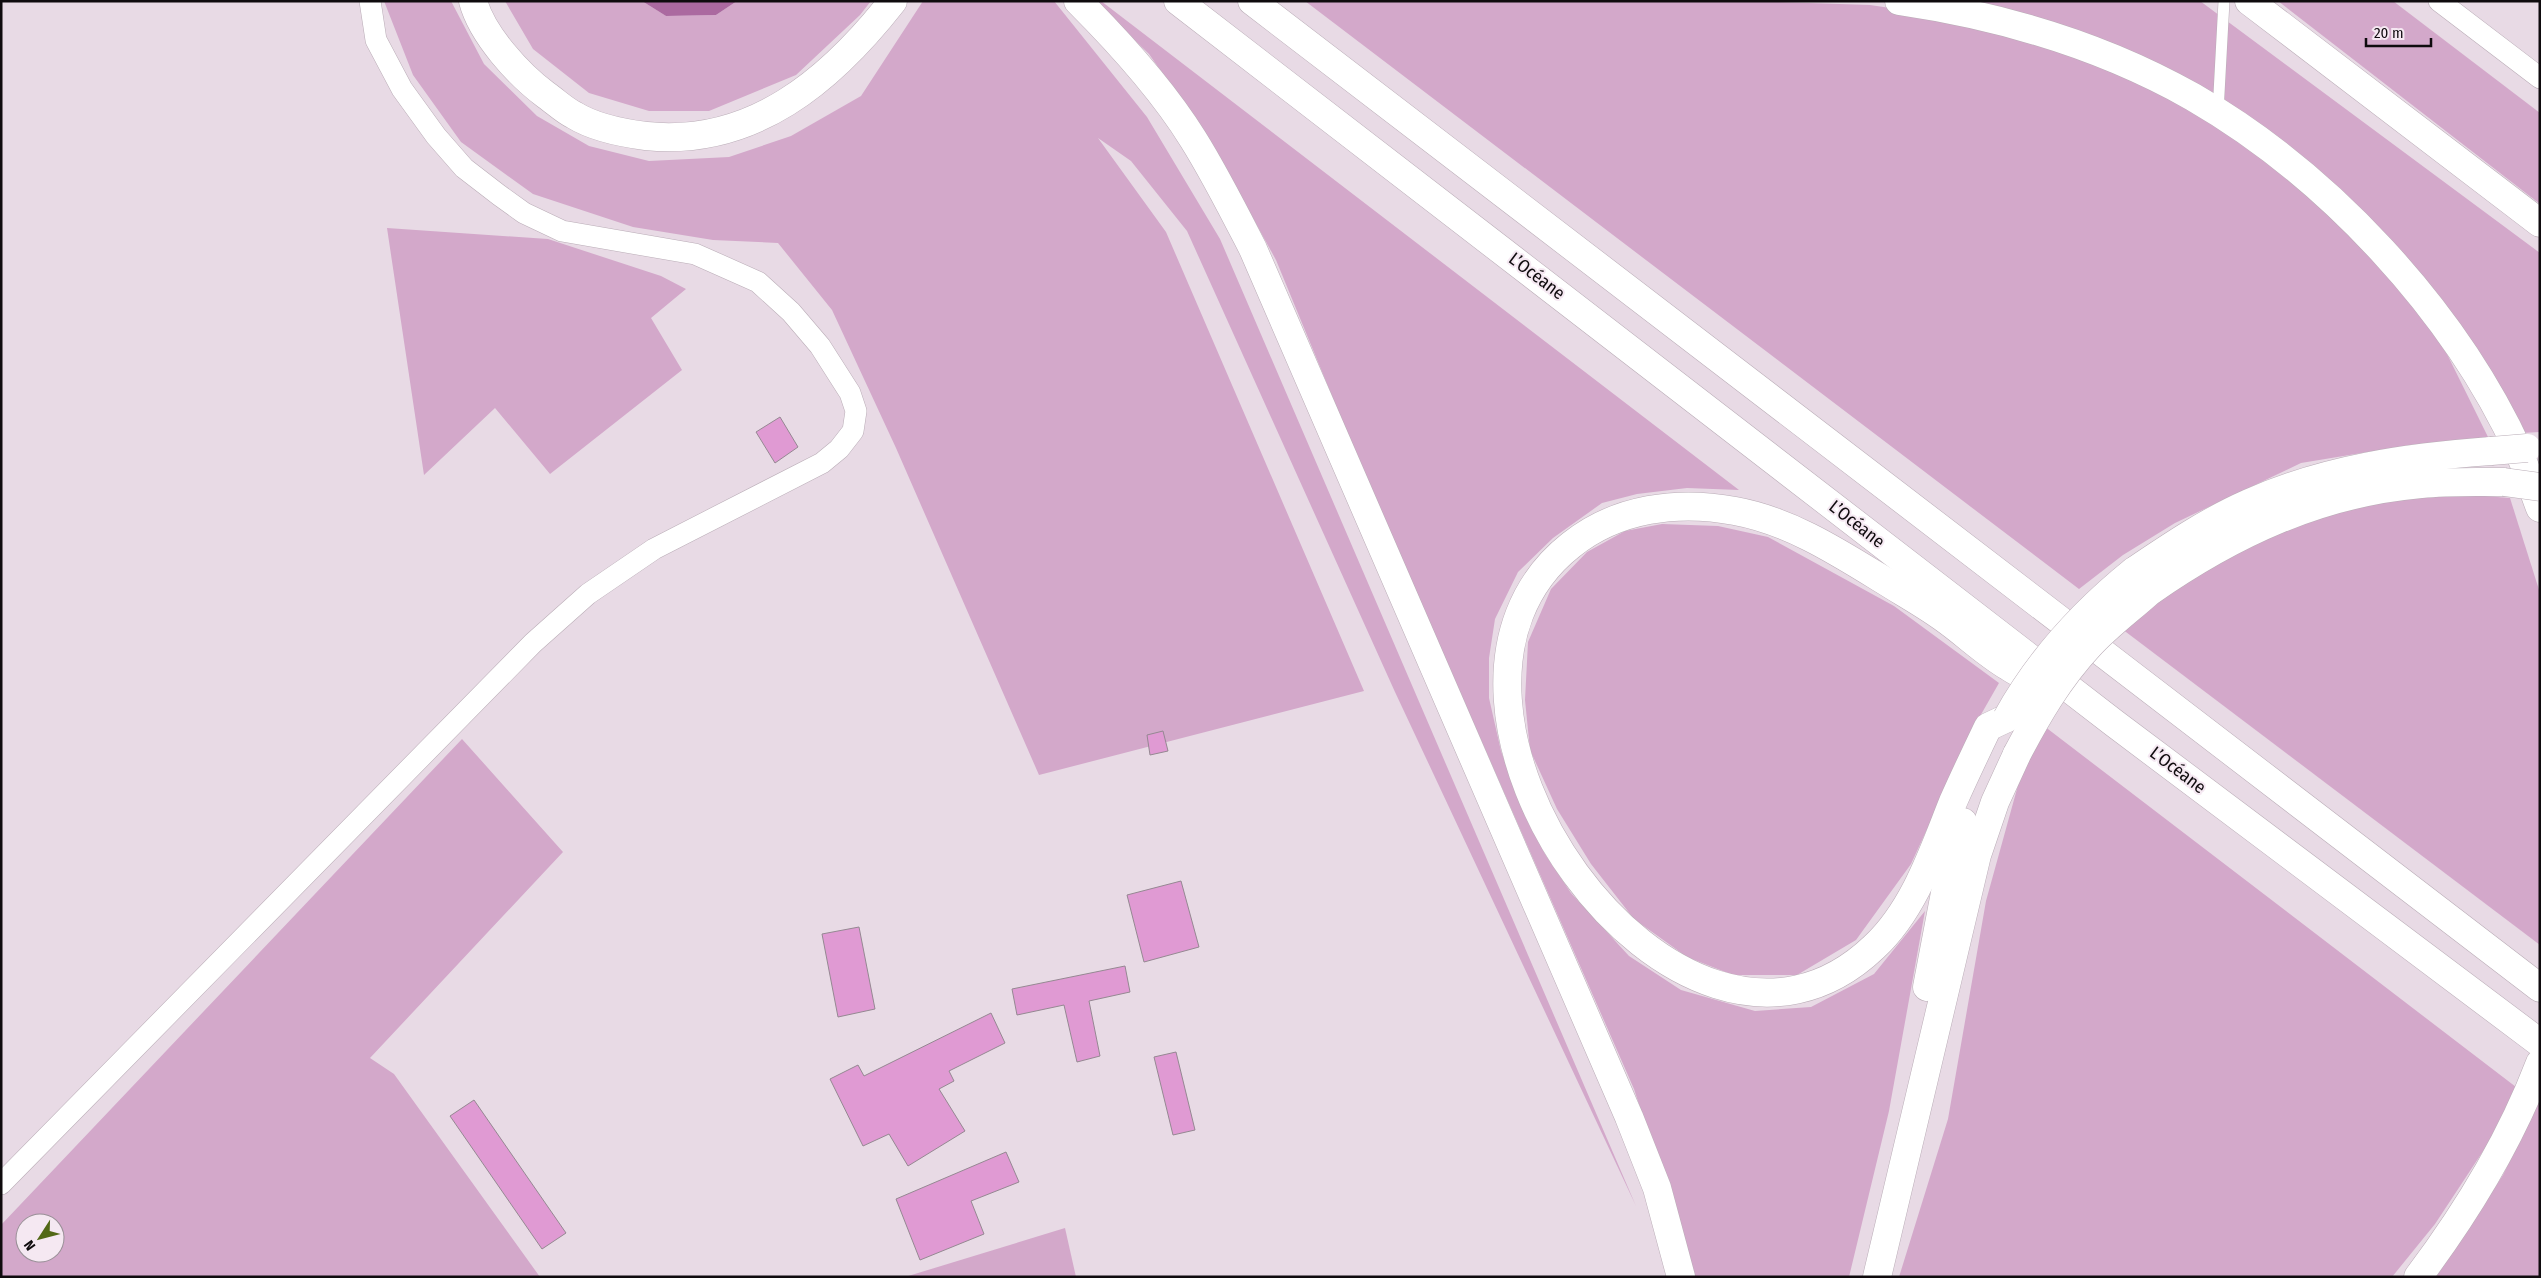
<svg xmlns="http://www.w3.org/2000/svg" width="2541" height="1278" viewBox="0 0 2541 1278" font-family="'Fira Sans Condensed',sans-serif">
<style>
.green{fill:#d3a8ca;fill-rule:evenodd}
.water{fill:#ab69a0}
.building{fill:#e09ad3;stroke:#958892}
.lines{fill:none;stroke-linecap:round;stroke-linejoin:round}
.service-casing{stroke:#baadb7;stroke-width:12}
.minor-casing{stroke:#baadb7;stroke-width:22}
.motorway-casing{stroke:#baadb7;stroke-width:29}
.service{stroke:#fff;stroke-width:11}
.minor{stroke:#fff;stroke-width:21}
.motorway{stroke:#fff;stroke-width:28}
.motorway-bridge-casing{stroke:#baadb7;stroke-width:29;stroke-linecap:butt}
.motorway-bridge{stroke:#fff;stroke-width:28}
.labels{text-anchor:middle;stroke-width:4;stroke-linejoin:round;paint-order:stroke}
.street-label{font-size:18px;fill:#0f0b0e;stroke:#f5e8f2}
</style>
<rect width="100%" height="100%" fill="#e8dae5"/>
<g class="green">
<path d="M384 1H451L484 64 537 116 589 146 649 161 729 157 791 136 861 96 923 1H1054L1147 117 1220 239 1636 1206 1395 692 1187 231 1131 161 1098 138 1166 232 1364 691 1039 775 896 448 832 310 778 243 713 240 633 227 533 194 461 142 413 75Z"/>
<path d="M505 1H642L666 16 716 15 737 1H871L860 15 796 75 709 111H649L589 93 533 49Z"/>
<path d="M1094 1H1101L1739 490 1687 488 1637 494 1602 503 1553 538 1518 572 1495 619 1489 658V698L1501 751 1519 801 1545 854 1571 893 1629 956 1681 990 1755 1011 1811 1007 1874 974 1925 911 1889 1111 1849 1277H1695L1634 1089 1358 459 1276 260 1214 147 1149 54Z"/>
<path d="M1305 1H1746L1870 5 1938 15 2019 32 2162 92 2283 169 2404 288 2447 354 2488 437 2410 445 2301 463 2175 523 2123 555 2079 589Z"/>
<path d="M1970 1H2200L2540 253V432L2521 433 2313 170Z"/>
<path d="M2278 1H2393L2540 113V204Z"/>
<path d="M387 228 548 239 661 276 686 289 651 318 682 370 550 474 495 408 424 475Z"/>
<path d="M2446 493 2510 498 2540 593V945L2122 629 2155 601 2266 534 2366 502Z"/>
<path d="M1662 524 1718 526 1768 537 1894 606 1999 683 1975 725 1911 864 1856 940 1797 975H1733L1687 957 1634 919 1591 864 1557 809 1530 750 1525 700 1528 642 1551 589 1587 552 1625 531Z"/>
<path d="M2044 726 2516 1087 2495 1133 2435 1224 2392 1277H1899L1948 1119 1986 901 2025 760Z"/>
<path d="M462 739 563 852 370 1058 394 1074 540 1277H1V1225ZM25 1223H55V1253H25Z"/>
<path d="M2538 1102 2540 1104V1277H2436L2503 1175Z"/>
<path d="M1065 1228 1076 1277H905Z"/>
</g>
<path class="water" d="M642 1H737L716 15 666 16Z"/>
<g class="building">
<path d="M780 417 798 447 775 463 756 432Z"/>
<path d="M1163 731 1168 751 1150 755 1147 735Z"/>
<path d="M1181 881 1199 947 1144 962 1127 895Z"/>
<path d="M859 927 875 1009 838 1017 822 934Z"/>
<path d="M1125 966 1130 992 1089 1001 1100 1056 1077 1062 1064 1005 1017 1015 1012 989Z"/>
<path d="M991 1013 1005 1043 949 1071 954 1081 939 1089 965 1131 908 1166 889 1134 863 1146 830 1079 858 1065 864 1076Z"/>
<path d="M1176 1052 1195 1130 1173 1135 1154 1057Z"/>
<path d="M474 1100 566 1233 542 1249 450 1116Z"/>
<path d="M1006 1152 1019 1182 971 1201 984 1234 920 1260 896 1199Z"/>
</g>
<g class="lines">
<g class="service-casing">
<path id="service" d="M2218 112 2224 1"/>
</g>
<g class="minor-casing">
<g id="minor">
<path d="M2439 1 2540 78"/>
<path d="M1 1184 533 643 588 594 654 549 822 463 839 449 853 431 856 411 850 393 820 346 791 312 758 282 695 254 562 231 524 213 499 195 464 168 436 136 402 89 376 40 370 1"/>
</g>
</g>
<g class="motorway-casing">
<g id="motorway">
<path d="M473 1C482 35 519 75 546 95 556 102 564 110 574 115 595 128 622 133 646 136 753 147 831 80 893 1"/>
<path d="M1078 1C1120 43 1162 89 1193 139 1215 174 1234 212 1253 249L1629 1117 1657 1188 1681 1277"/>
<path d="M1178 1 2114 723 2540 1043"/>
<path d="M1252 1 2540 988"/>
<path d="M1899 1C2001 16 2103 46 2193 97 2328 175 2454 310 2519 452 2527 470 2533 490 2540 508"/>
<path d="M2249 1 2540 223"/>
<path d="M2134 571C2171 546 2208 521 2249 503 2325 469 2408 457 2491 451"/>
<path d="M2149 592C2232 534 2319 493 2421 484 2448 481 2476 482 2504 482"/>
<path d="M2007 718 1988 727C1976 752 1964 777 1953 802 1933 852 1914 910 1874 947 1679 1133 1374 700 1571 545 1617 508 1678 500 1735 511 1790 521 1838 552 1885 581 1904 593 1924 604 1942 617 1965 633 1985 653 2009 667 2021 675 2035 681 2049 688"/>
<path d="M1927 987 1952 856 1963 822"/>
<path d="M1877 1277 1977 855 1995 802 2017 754"/>
<path d="M2418 1277C2467 1212 2511 1139 2540 1063"/>
</g>
</g>
<use href="#service" class="service"/>
<use href="#minor" class="minor"/>
<use href="#motorway" class="motorway"/>
<g class="motorway-bridge-casing">
<g id="motorway-bridge">
<path d="M2491 451 2527 448"/>
<path d="M2504 482 2540 487"/>
<path d="M2007 718C2039 660 2082 613 2134 571"/>
<path d="M2017 754C2037 716 2059 678 2089 646 2107 626 2129 610 2149 592"/>
</g>
</g>
<use href="#motorway-bridge" class="motorway-bridge"/>
</g>
<g class="labels">
<g class="street-label">
<text transform="translate(1537 276) rotate(37)" y="6">L’Océane</text>
<text transform="translate(1857 524) rotate(38)" y="6">L’Océane</text>
<text transform="translate(2178 770) rotate(37)" y="6">L’Océane</text>
</g>
</g>
<rect width="2541" height="1278" fill="none" stroke="#0f0b0e" stroke-width="5"/>
<g transform="translate(40 1238) rotate(234)"><circle r="24" fill="#f5e8f2" stroke="#999097"/>
<path d="M0-4L9 19L0 12L-9 19Z" fill="#526816"/>
<text y="-8" font-size="14" font-weight="bold" text-anchor="middle" fill="#0f0b0e">N</text>
</g>
<path d="M2366 38v8h65v-8" fill="none" stroke="#0f0b0e" stroke-width="2.5"/>
<text x="2374" y="38" font-size="15" fill="#0f0b0e" stroke="#f5e8f2" stroke-width="4" paint-order="stroke">20 m</text>
</svg>
